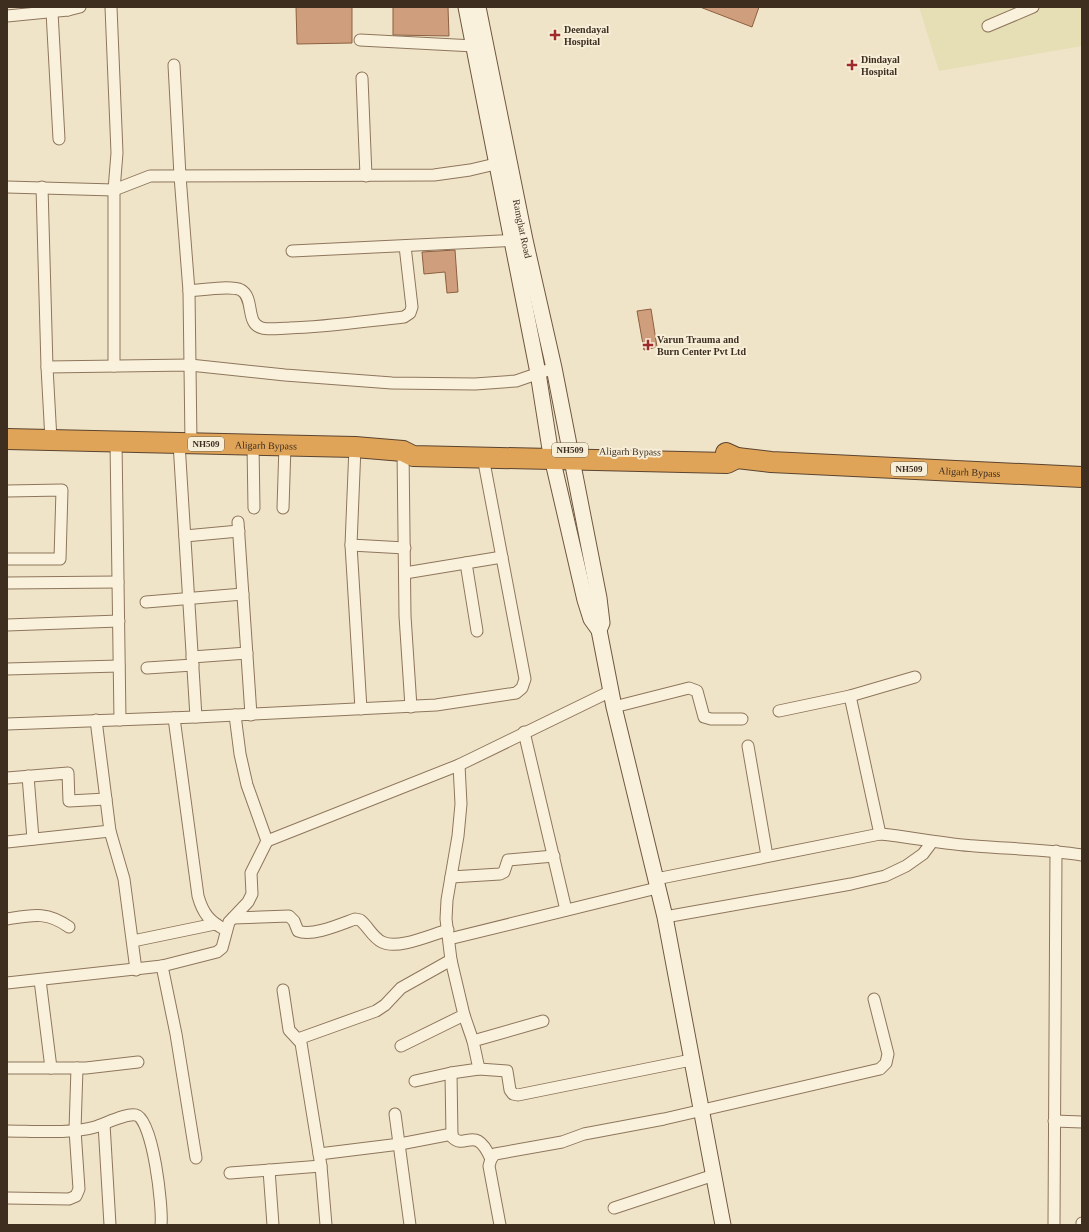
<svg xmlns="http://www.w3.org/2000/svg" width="1089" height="1232" viewBox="0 0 1089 1232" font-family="Georgia,serif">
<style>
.farmland{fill:#e6deb5}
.building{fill:#cf9f7d;stroke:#8d5f41}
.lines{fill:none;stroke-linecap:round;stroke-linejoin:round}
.street-casing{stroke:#8d765c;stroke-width:13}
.secondary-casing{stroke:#6f573f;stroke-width:17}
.highway-casing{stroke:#5b4430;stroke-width:22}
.street{stroke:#faf1dc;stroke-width:11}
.secondary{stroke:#faf1dc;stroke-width:15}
.highway{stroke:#e0a458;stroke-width:20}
.poi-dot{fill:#9e2a2b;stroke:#f7eed8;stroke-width:1.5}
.labels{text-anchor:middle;stroke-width:4;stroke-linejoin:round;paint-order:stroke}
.shield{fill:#f7eed8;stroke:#756857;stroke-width:1}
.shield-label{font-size:9px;font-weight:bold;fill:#3d2e20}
.poi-label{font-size:10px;font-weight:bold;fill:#3d2e20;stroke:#f7eed8;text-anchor:start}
.street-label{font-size:10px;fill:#3d2e20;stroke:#f7eed8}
</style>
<rect width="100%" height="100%" fill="#f0e4c8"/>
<path class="farmland" d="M919 7H1082V46L939 71Z"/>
<g class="building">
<path d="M296 7H352V43L297 44Z"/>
<path d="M393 7H448L449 36 393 35Z"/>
<path d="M700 7H759L752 27Z"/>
<path d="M455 250 458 292 447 293 445 272 424 274 422 252Z"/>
<path d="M651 309 657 347 644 350 637 311Z"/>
</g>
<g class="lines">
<g class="street-casing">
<g id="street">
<path d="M111 7 117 153 114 190V366"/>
<path d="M68 10 80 7"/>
<path d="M52 12 59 139"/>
<path d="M7 16 68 10V7"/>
<path d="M988 26 1033 7"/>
<path d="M360 40 474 46"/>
<path d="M174 65 180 176 189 291 191 443"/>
<path d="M362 78 366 176"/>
<path d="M7 187 114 190 150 176 434 175 470 170 504 162"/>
<path d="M42 187 47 367"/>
<path d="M292 251 518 240"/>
<path d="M189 291C201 290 231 285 241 290 255 298 245 324 262 328 269 330 281 328 289 328 327 327 366 321 404 317L410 313 412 307 405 246"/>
<path d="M51 440 47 367 190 365 285 375 392 383 475 384 516 381 554 368"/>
<path d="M116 442 120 720"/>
<path d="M179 443 196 717"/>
<path d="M253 445 254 508"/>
<path d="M355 447 351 545 405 548"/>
<path d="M403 451 405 616 411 707"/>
<path d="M7 491 62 490 60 559H7"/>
<path d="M283 508 285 445"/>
<path d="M238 522 251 715"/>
<path d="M185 536 239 531"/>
<path d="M351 545 361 709"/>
<path d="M466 563 477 631"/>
<path d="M405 573 502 557"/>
<path d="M7 583 118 582"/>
<path d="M146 602 243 594"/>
<path d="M7 625 119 621"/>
<path d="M192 657 247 653"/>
<path d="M147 668 193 665"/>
<path d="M7 669 119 666"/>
<path d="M614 707 689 688 697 691 704 717 711 719H742"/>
<path d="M779 711 850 696 915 677"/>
<path d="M174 718 198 896C203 914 210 922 226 930"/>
<path d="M96 720 110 831 124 879 136 970"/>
<path d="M7 724 196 717 436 705 516 693 522 688 525 679 483 457"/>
<path d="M524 732 566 910"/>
<path d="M748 746 767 856"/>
<path d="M28 776 33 839"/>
<path d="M7 778 68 773 69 801 106 799"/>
<path d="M880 834C912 837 943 844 975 846 1011 849 1046 849 1082 855"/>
<path d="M267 841 459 765 611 691"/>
<path d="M7 842 110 831"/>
<path d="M451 877 500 874 504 872 508 860 554 856"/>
<path d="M656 879 880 834 850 696"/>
<path d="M665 917 851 884 885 876 906 866 923 854 932 842"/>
<path d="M233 918 289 916 294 921 298 931C312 937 341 924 355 919L360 920C368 926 372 937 382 942 398 950 430 935 448 930"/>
<path d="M7 919C32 915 47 911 69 927"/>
<path d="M449 939 657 888"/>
<path d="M133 941 215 924"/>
<path d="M162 966 176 1034 196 1158"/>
<path d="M40 980 51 1068"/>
<path d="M7 983 162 966 217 952 222 948 229 922 248 902 252 894 251 873 267 841 247 785 240 754 235 715"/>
<path d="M283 990 289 1030 301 1043 321 1166 326 1225"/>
<path d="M464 1015 473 1041"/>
<path d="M298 1039 376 1011 385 1005 401 988 451 960 446 919 447 900 458 836 461 804 459 765"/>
<path d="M401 1046 464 1015 451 960"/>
<path d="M7 1068H86L138 1062"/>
<path d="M479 1069 507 1071 510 1090 513 1094 518 1095 691 1060"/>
<path d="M451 1073 452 1137C466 1151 475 1123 491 1159"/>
<path d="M415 1081 451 1073 479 1069 473 1041 543 1021"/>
<path d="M395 1114 410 1225"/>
<path d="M1054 1121 1082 1122"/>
<path d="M104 1124 110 1225"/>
<path d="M7 1131C32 1131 72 1134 95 1127 105 1124 126 1113 136 1115 153 1119 163 1208 161 1225"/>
<path d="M319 1154 400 1144 452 1134"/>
<path d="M269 1170 273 1225"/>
<path d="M230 1173 321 1166"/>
<path d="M7 1198 69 1199 76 1196 79 1189 75 1130 77 1068"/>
<path d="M614 1208 714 1175"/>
<path d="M500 1225 489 1166 491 1159 495 1154 562 1142 584 1134 664 1119 880 1069 886 1063 888 1054 874 999"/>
<path d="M1054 1225 1056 851"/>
<path d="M1082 1225V1223"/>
</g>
</g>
<g class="secondary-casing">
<g id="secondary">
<path d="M466 7 538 373 550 449 585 600 591 619 599 630"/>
<path id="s1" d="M478 7 525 240 554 368 599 598 602 623 599 630 614 707 665 917 723 1225"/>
</g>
</g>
<g class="highway-casing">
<g id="highway">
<path id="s2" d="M7 439 355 447 403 451 413 456 727 463 737 458"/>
<path id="s3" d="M726 453 737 458 771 462 1082 477"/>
</g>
</g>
<use href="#street" class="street"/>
<use href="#secondary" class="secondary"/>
<use href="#highway" class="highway"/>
</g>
<g class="poi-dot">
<path d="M553 29h4v4h4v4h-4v4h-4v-4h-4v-4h4z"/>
<path d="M850 59h4v4h4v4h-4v4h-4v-4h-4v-4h4z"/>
<path d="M646 339h4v4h4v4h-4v4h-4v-4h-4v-4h4z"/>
</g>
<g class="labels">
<g class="shield">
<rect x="188" y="437" width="36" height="14" rx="3"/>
<rect x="552" y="443" width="36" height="14" rx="3"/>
<rect x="891" y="462" width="36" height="14" rx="3"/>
</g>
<g class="shield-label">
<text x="206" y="447">NH509</text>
<text x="570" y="453">NH509</text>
<text x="909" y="472">NH509</text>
</g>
<g class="poi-label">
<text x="564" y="33">Deendayal<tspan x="564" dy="12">Hospital</tspan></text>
<text x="861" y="63">Dindayal<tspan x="861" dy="12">Hospital</tspan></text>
<text x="657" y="343">Varun Trauma and<tspan x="657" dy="12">Burn Center Pvt Ltd</tspan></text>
</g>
<g class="street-label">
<text dy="4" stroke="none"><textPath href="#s1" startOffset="226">Ramghat Road</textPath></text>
<text dy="4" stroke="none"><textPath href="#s2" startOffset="259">Aligarh Bypass</textPath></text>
<text transform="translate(630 451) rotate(1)" y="4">Aligarh Bypass</text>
<text dy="4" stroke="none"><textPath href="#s3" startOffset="245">Aligarh Bypass</textPath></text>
</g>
</g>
<rect width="1089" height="1232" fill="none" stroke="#3d2e20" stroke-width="16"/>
</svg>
